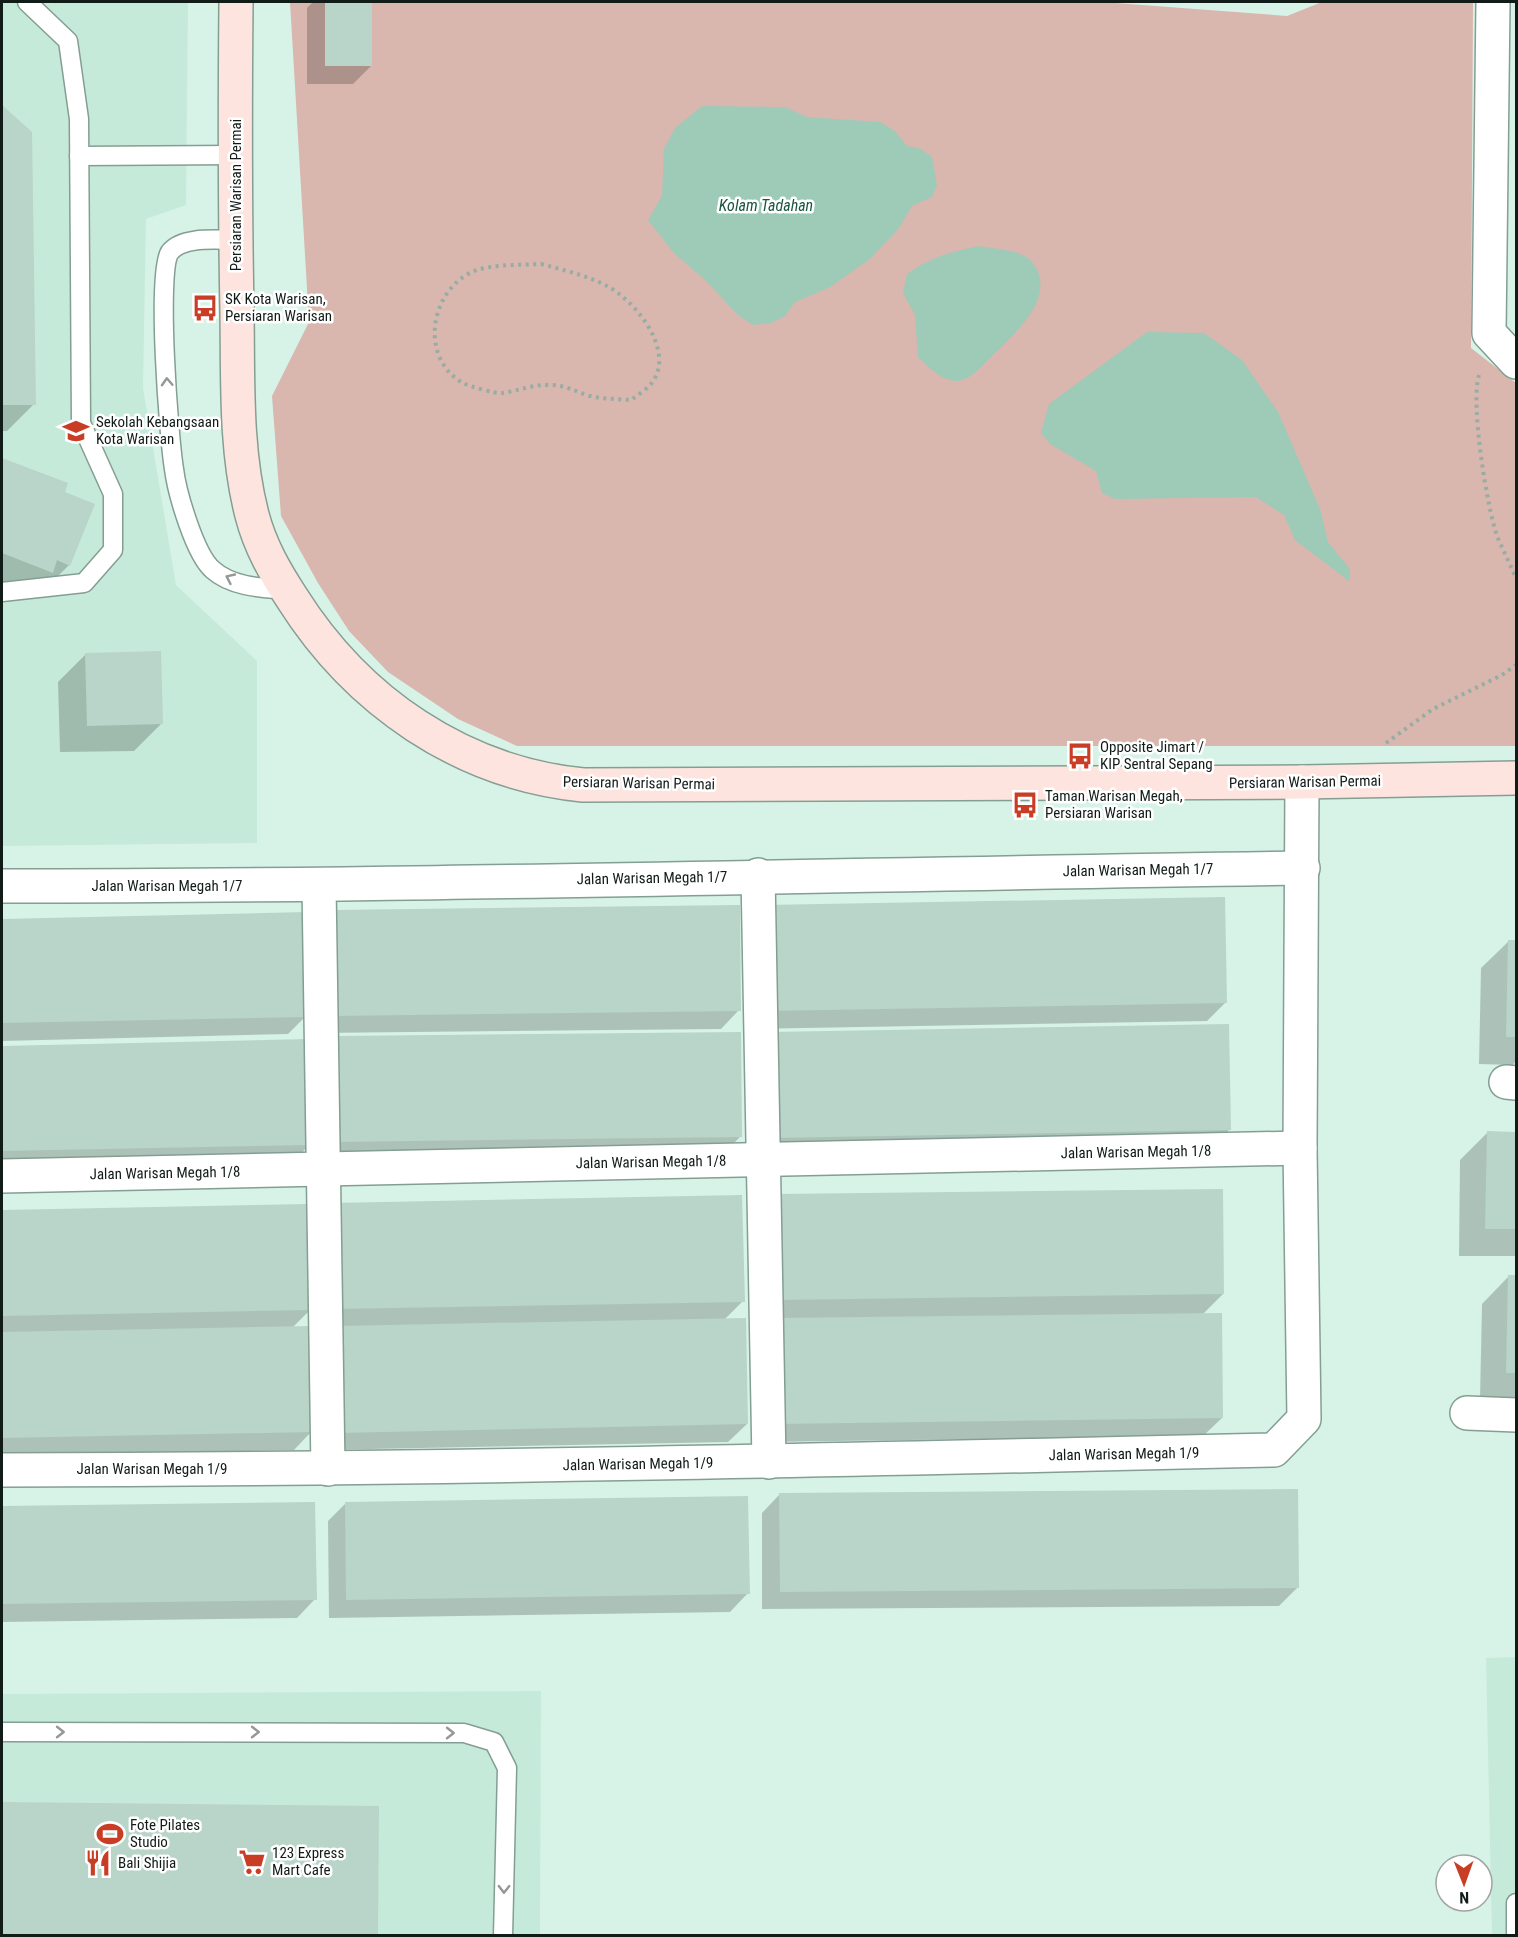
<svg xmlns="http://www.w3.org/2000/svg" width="1518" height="1937" viewBox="0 0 1518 1937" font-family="'Roboto Condensed',sans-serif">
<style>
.built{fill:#c6eada}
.green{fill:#d9b6ae}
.water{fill:#9dcbb8}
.shadow{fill:#0003}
.building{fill:#b9d4c8}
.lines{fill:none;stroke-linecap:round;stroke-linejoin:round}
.lane-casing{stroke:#849e93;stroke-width:21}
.street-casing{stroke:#849e93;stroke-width:36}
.secondary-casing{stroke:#849e93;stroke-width:36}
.path{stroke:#97ada3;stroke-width:4;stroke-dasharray:3 4.5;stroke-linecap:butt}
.lane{stroke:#fff;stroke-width:18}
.street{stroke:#fff;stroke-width:33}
.secondary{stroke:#fee4df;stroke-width:33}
.oneway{stroke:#949897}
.labels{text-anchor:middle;stroke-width:5;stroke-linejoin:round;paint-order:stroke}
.street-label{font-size:15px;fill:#111b17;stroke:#fff}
.poi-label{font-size:15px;fill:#111b17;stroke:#fff;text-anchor:start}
.water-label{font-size:16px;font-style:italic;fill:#195441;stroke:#fff}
</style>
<rect width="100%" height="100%" fill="#d7f3e7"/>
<g class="built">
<path d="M2 2H188L186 205 146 219 143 388 176 585 257 661V843L2 846Z"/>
<path d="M1516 1657V1935H1492L1486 1658Z"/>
<path d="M541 1691 540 1935H2V1694Z"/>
</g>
<path class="green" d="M290 2H1102L1287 16 1322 2H1473L1471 348 1516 383V746H517L458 719 388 672 349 631 318 583 281 516 272 396 309 322Z"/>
<g class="water">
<path d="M702 106 785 107 807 117 880 122 895 131 907 146 919 148 932 157 937 185 932 197 912 206 899 228 870 259 830 287 795 302 785 316 771 323 753 325 739 316 705 280 674 253 648 220 662 196 664 149 675 128Z"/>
<path d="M979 246C994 249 1022 249 1032 262 1059 296 1015 333 993 355 983 364 971 381 956 381 940 380 929 367 918 357L915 315 903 293 907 274C929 258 952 251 979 246Z"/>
<path d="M1147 332 1204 333 1242 360 1278 412 1320 509 1328 542 1350 569 1349 581 1295 540 1284 515 1256 497 1115 499 1102 493 1096 471 1050 444 1041 433 1049 404Z"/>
</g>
<g class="shadow">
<path d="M313 2H371V66L353 84H307V8Z"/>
<path d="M2 107 31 133 34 404 7 431H2Z"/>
<path d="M3 459 63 493 69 565 42 592 35 589 24 600 2 591Z"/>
<path d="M86 654 161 724 134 751 60 752 58 682Z"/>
<path d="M304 914 306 1016 288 1034 2 1041V920Z"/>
<path d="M748 925 1226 1002 1207 1021 750 1029Z"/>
<path d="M315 930 739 1010 721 1029 317 1033Z"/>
<path d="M1509 941H1516V1061L1513 1065 1479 1064 1481 968Z"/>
<path d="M308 1041 310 1144 292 1163 2 1169V1047Z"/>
<path d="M752 1052 1230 1129 1211 1148 754 1156Z"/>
<path d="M316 1056 740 1137 722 1155 318 1160Z"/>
<path d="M1487 1133H1516V1256H1459L1460 1160Z"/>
<path d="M308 1206 310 1310 292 1328 312 1431 294 1450 2 1456V1211Z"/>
<path d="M759 1214 1223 1294 1202 1315 1222 1418 1203 1436 759 1442Z"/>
<path d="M315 1223 743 1301 724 1320 747 1424 728 1442 320 1450Z"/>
<path d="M1509 1276H1516V1396L1512 1400 1480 1399 1482 1304Z"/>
<path d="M780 1494 1297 1588 1279 1606 762 1609V1513Z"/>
<path d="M314 1503 315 1599 297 1618 2 1622V1508Z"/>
<path d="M346 1503 748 1593 730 1612 329 1618 328 1521Z"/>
<path d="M2 1804 377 1807 376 1936H2Z"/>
</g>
<g class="building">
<rect x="325" y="2" width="47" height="64"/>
<path d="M2 105 32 132 36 405H2Z"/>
<path d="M2 458 68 483 65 492 95 504 70 566 57 560 53 573 2 553Z"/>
<path d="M161 651 163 724 87 726 85 653Z"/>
<path d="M1225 897 1227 1003 767 1011 765 905Z"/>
<path d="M740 905 741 1011 334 1016 333 910Z"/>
<path d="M306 912 308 1017 2 1023V919Z"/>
<path d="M1508 940H1516V1037H1506Z"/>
<path d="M1229 1024 1231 1130 771 1138 770 1032Z"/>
<path d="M741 1032 742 1137 335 1142 334 1036Z"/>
<path d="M310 1039 311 1145 2 1151V1046Z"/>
<path d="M1487 1131 1516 1132V1229H1485Z"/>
<path d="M1223 1189 1224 1294 778 1300 777 1194Z"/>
<path d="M742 1195 745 1302 335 1309 333 1203Z"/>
<path d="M309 1204 311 1310 2 1316V1210Z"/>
<path d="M1508 1275H1516V1373H1506Z"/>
<path d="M1222 1313 1223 1418 777 1424 776 1318Z"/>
<path d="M746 1318 748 1424 338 1433 336 1326Z"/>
<path d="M311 1326 313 1432 2 1438V1332Z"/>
<path d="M1298 1489 1299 1588 780 1592 779 1493Z"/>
<path d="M748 1496 750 1594 346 1600 345 1502Z"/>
<path d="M315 1502 317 1600 2 1604V1506Z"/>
<path d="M2 1802 379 1806 378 1936H2Z"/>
</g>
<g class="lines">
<g class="lane-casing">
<g id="lane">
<path d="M79 156 235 155"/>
<path d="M235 240C217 240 183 236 170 252 156 271 169 439 174 469 177 493 195 555 213 570 232 587 263 588 286 590"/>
<path d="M2 592 84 583 113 550V494L81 423 79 119 68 41 27 2"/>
<path d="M2 1732 464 1733 494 1742 507 1768 503 1936"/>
<path d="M1516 1936V1903"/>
</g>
</g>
<g class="street-casing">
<g id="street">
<path d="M1493 2 1489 333 1516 362"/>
<path d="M758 875 769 1462"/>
<path d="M2 886C436 886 869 874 1303 868"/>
<path d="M319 886 328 1469"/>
<path d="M1506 1082 1516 1083"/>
<path d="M2 1176 1300 1148"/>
<path d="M1467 1413 1516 1415"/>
<path d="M2 1470C426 1469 850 1460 1274 1450L1304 1419 1300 1148 1302 782"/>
</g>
</g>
<g class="secondary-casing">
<path id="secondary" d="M236 2C235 105 235 209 237 312 238 379 235 450 252 515 260 546 275 572 292 598 357 701 461 773 583 785L1302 782 1516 778"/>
</g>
<g class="path">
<path d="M541 264C563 270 586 275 607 286 634 300 672 346 655 378 650 388 639 394 631 400 617 399 603 399 590 396 576 392 565 385 551 385 533 384 518 391 502 393 496 394 468 386 463 383 417 357 431 286 477 270 497 264 520 265 541 264Z"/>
<path d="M1479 375C1470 403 1487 507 1497 536 1503 550 1510 564 1516 578"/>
<path d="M1386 743 1433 709 1502 675 1516 665"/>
</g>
<use href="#lane" class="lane"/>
<use href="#street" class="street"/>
<use href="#secondary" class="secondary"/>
</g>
<defs><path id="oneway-chevron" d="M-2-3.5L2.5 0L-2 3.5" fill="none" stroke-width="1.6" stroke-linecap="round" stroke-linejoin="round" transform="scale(1.5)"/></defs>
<g class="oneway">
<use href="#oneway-chevron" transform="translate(167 382) rotate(-93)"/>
<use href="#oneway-chevron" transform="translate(230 578) rotate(-155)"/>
<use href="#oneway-chevron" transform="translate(60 1732)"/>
<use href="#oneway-chevron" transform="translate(255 1732)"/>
<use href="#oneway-chevron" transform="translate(450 1733)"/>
<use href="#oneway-chevron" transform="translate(504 1889) rotate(91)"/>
</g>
<defs>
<g id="bus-bare" transform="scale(2.07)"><path d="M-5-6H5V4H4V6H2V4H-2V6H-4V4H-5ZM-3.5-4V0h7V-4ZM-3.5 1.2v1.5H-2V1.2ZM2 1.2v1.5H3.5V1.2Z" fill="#c83d23" stroke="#fff" stroke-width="2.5" paint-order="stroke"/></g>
<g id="school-bare" transform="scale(2.07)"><path d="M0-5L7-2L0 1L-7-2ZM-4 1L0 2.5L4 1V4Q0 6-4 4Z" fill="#c83d23" stroke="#fff" stroke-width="2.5" paint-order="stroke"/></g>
<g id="stadium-bare" transform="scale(2.07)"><path d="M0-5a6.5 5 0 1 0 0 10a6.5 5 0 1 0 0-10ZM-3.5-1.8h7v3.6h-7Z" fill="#c83d23" stroke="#fff" stroke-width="2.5" paint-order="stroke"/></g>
<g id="supermarket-bare" transform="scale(2.07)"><path d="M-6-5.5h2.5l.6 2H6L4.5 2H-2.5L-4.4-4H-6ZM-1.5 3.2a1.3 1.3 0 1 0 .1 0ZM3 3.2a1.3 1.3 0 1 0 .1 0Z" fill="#c83d23" stroke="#fff" stroke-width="2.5" paint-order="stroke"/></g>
<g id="restaurant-bare" transform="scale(2.07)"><path d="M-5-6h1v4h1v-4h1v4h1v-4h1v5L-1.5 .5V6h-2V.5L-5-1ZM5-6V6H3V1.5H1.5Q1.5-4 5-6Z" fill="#c83d23" stroke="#fff" stroke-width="2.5" paint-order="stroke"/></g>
</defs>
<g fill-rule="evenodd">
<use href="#bus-bare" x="205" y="308"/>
<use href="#school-bare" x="76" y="431"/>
<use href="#bus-bare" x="1080" y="756"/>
<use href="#bus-bare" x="1025" y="805"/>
<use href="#stadium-bare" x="110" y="1834"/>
<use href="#supermarket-bare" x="252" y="1862"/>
<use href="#restaurant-bare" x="98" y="1863"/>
</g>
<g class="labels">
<g class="street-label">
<text transform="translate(236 195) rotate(-90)" y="5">Persiaran Warisan Permai</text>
<text transform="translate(1305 782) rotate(-1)" y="5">Persiaran Warisan Permai</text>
<text transform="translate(639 783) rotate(1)" y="5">Persiaran Warisan Permai</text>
<text transform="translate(1138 870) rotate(-1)" y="5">Jalan Warisan Megah 1/7</text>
<text transform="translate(652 878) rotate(-1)" y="5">Jalan Warisan Megah 1/7</text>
<text x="167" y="891">Jalan Warisan Megah 1/7</text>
<text transform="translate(1136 1152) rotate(-1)" y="5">Jalan Warisan Megah 1/8</text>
<text transform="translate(651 1162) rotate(-1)" y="5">Jalan Warisan Megah 1/8</text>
<text transform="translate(165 1173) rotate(-1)" y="5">Jalan Warisan Megah 1/8</text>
<text transform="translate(1124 1454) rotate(-1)" y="5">Jalan Warisan Megah 1/9</text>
<text transform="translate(638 1464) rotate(-1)" y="5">Jalan Warisan Megah 1/9</text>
<text x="152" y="1474">Jalan Warisan Megah 1/9</text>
</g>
<g class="poi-label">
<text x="225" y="304">SK Kota Warisan,<tspan x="225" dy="17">Persiaran Warisan</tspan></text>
<text x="96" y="427">Sekolah Kebangsaan<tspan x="96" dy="17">Kota Warisan</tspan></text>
<text x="1100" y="752">Opposite Jimart /<tspan x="1100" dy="17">KIP Sentral Sepang</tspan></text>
<text x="1045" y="801">Taman Warisan Megah,<tspan x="1045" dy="17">Persiaran Warisan</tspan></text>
<text x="130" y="1830">Fote Pilates<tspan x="130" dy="17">Studio</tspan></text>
<text x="272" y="1858">123 Express<tspan x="272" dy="17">Mart Cafe</tspan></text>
<text x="118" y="1868">Bali Shijia</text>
</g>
<g class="water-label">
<text x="766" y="211">Kolam Tadahan</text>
</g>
</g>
<rect width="1518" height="1937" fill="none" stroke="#111b17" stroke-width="6"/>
<g transform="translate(1464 1883) rotate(179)"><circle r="28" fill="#ffffff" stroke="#a0a4a2" stroke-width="1.5"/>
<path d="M0-4.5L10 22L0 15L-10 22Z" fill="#c83d23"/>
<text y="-9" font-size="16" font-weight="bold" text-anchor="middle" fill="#111b17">N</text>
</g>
</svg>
